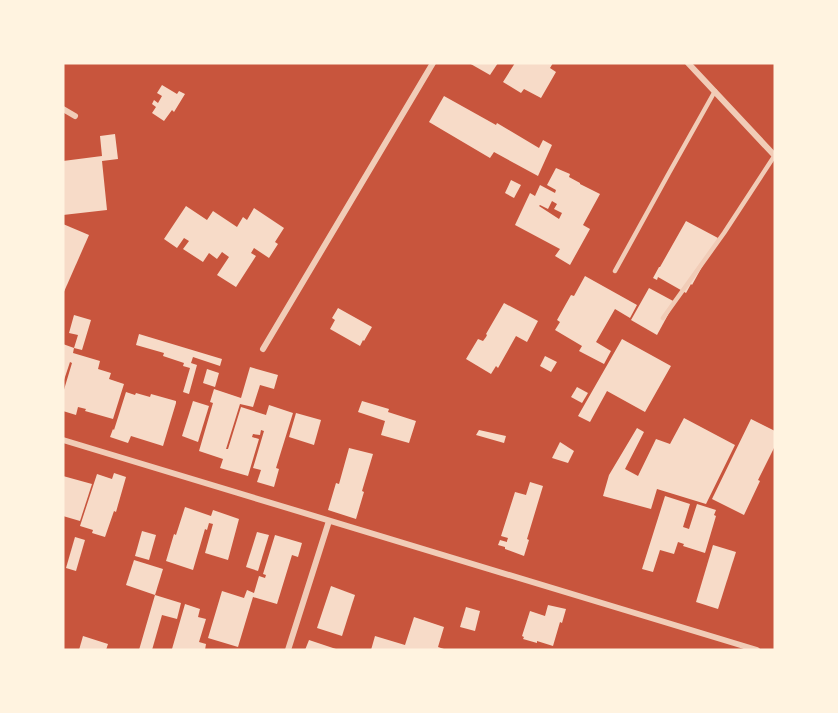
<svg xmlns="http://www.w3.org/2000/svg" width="838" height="713" viewBox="0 0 838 713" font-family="'IBM Plex Sans',sans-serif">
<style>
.building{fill:#f7dbc8;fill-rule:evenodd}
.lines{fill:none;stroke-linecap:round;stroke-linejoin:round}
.service{stroke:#f1ccb7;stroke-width:4.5}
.minor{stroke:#f1ccb7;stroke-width:6}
</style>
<rect width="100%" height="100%" fill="#c8553d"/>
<g class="building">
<path d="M469 63H498L490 75Z"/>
<path d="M515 63H553L550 68 556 72 541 98 524 89 521 93 503 82Z"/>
<path d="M162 85 177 94 179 91 185 94 174 112 172 110 164 121 152 113 156 107 152 104 154 100 158 103 162 96 157 93Z"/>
<path d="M444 96 496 125 497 123 539 148 543 140 552 145 538 176 494 152 490 158 429 122Z"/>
<path d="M115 134 118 159 102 161 107 210 63 215V161L102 156 100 136Z"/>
<path d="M556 168 570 174 569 177 580 183V184L600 194 583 225 590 229 570 265 555 256 560 249 515 225 530 193 535 196 540 185 555 193 556 190 547 185ZM552 201 557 204 554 209 562 213 559 219 539 206 540 205 548 209Z"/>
<path d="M511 180 521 185 514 198 505 193Z"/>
<path d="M186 206 207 220 213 211 237 227 243 217 247 220 254 208 284 228 275 242 278 244 269 258 254 248 251 253 256 256 236 287 217 275 229 257 222 252 217 259 209 253 203 262 183 249 189 241 184 238 177 248 164 239Z"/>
<path d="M686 221 718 238 692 285 691 284 686 293 658 277 657 280 653 278 659 267H660Z"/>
<path d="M63 224 89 235 63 294Z"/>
<path d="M585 276 637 305 630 318 615 309 596 342 611 351 604 364 579 351 582 346 555 330 560 322 557 320 571 295 574 296Z"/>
<path d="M649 288 675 302 657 335 631 320Z"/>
<path d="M504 303 538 321 527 342 516 336 498 368 496 366 491 374 466 359 478 339 483 341 486 337 487 335 486 334Z"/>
<path d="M338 308 372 327 364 341 363 340 360 346 330 329 335 320 332 318Z"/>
<path d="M74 315 91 320 82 350 74 348 78 335 69 333Z"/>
<path d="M139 334 222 359 220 366 193 357 191 363 197 365 189 394 183 392 190 368 183 366 184 363 163 356 164 353 136 345Z"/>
<path d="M622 339 671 366 645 412 607 391 590 422 578 416Z"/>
<path d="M63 344 74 348 73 353 100 361 98 369 111 373 109 379 124 384 113 419 85 411 86 409 78 407 76 415 63 411V393L72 363 70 362 63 383Z"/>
<path d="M545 356 557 362 551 372 540 366Z"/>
<path d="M250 367 278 375 274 389 260 385 253 407 240 404 226 449H228L241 407 266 415 269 405 293 413 276 468 279 469 274 487 257 482 261 470 253 468 264 431 261 430 260 435 253 434 252 437 259 439 248 476 220 468 223 459 199 451 213 403 210 402 214 389 241 398Z"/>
<path d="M207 369 219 373 215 387 203 383Z"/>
<path d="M577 387 588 393 582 403 571 397Z"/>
<path d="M126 392 135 395 136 393 150 397 151 394 176 401V403L163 446 131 436 128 443 110 437 113 429 114 430Z"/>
<path d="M193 401 209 406 198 442 182 436Z"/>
<path d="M362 401 389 409 388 412 416 421 409 443 381 435 385 421 358 412Z"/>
<path d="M296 413 321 420 314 445 289 437Z"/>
<path d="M684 418 735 445 706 504 657 489 651 509 603 496 609 475 637 428 644 432 625 469 638 476 656 439 670 444Z"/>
<path d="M751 419 775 431V446L758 480 760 481 744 515 712 499Z"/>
<path d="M479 430 506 436 504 443 476 435Z"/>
<path d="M560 442 574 451 568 463 552 458Z"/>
<path d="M349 448 373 454 362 491 364 492 356 519 328 510 336 483 339 484Z"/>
<path d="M114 473 126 477 116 512 114 511 105 537 92 533 93 530 80 526 97 474 112 479Z"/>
<path d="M63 476 92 484 80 521 63 516Z"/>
<path d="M530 482 543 486 527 539 529 540 524 556 505 549V547L498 545 500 540 507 542V541L508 538 501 536 515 492 526 495Z"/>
<path d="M665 496 690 504 683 527 689 529 697 504 716 510 714 515 716 516 705 553 683 546 684 544 678 542 674 554 660 550 653 572 642 569Z"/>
<path d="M185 507 211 516 213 510 239 519 228 560 205 553 213 524 209 523 207 530 205 529 193 570 166 561 174 534 176 535Z"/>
<path d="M142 531 156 535 149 560 135 556Z"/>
<path d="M257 532 269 535 258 571 246 567Z"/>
<path d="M275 535 302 543 298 557 292 555 277 604 253 597 238 647 208 638 222 591 244 598 247 590 254 593 259 576 265 578 266 575 263 574Z"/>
<path d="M75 537 85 540 76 571 66 568Z"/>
<path d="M713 545 736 552 718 609 696 602Z"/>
<path d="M134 560 163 569 155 595 126 585Z"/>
<path d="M331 586 355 595 342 636 317 628Z"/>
<path d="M155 595 181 603 177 619 162 615 152 650H139Z"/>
<path d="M185 604 200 609 198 617 206 619 199 642 206 644 205 650 172 649Z"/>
<path d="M548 605 566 609 562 623 560 622 553 646 537 641V643L523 639 524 637 522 636 530 611 545 616Z"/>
<path d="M466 607 480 611 475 631 460 627Z"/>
<path d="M414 617 444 627 438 647 447 650H371L375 636 405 645Z"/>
<path d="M83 636 108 644 106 650H79Z"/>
<path d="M309 640 339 650H305Z"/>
</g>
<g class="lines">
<g class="service">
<path d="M615 271 669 173 715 91"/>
<path d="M663 318 724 233 775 155"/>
</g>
<g class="minor">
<path d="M688 63 775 156"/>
<path d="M63 109 75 116"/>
<path d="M263 349 433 63"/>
<path d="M63 440 757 650"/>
<path d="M288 650 329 521"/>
</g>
</g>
<rect width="838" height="713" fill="none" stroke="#fff3e0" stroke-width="129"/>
</svg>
